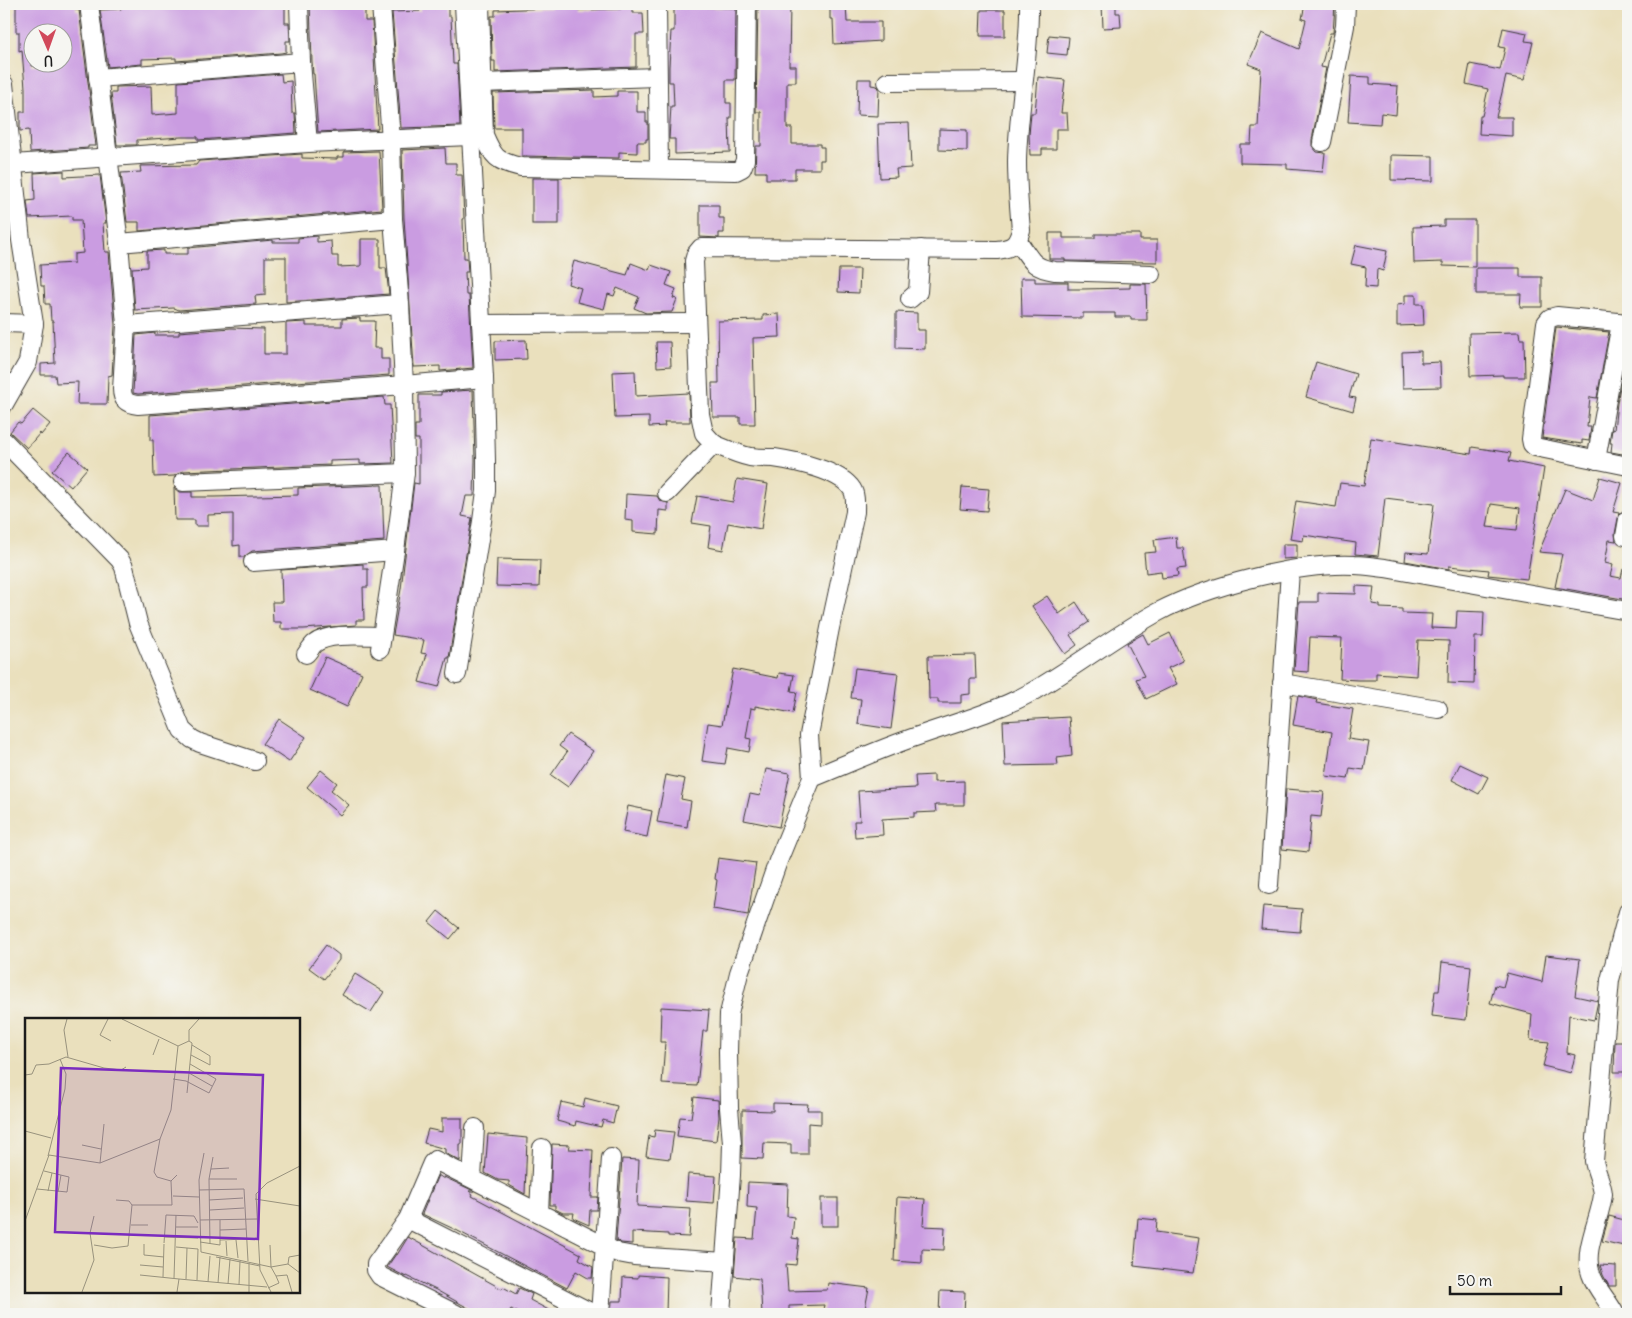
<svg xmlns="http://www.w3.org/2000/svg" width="1632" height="1318" viewBox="0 0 1632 1318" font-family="Delius,sans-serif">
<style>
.building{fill:#ca9ce1;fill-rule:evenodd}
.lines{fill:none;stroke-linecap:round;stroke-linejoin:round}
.minor-casing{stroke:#3b3934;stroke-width:20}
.minor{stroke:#fff;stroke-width:18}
.inset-road{fill:none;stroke:#98927d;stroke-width:1}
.view{fill:#7b2cbf;fill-opacity:0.15;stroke:#7b2cbf;stroke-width:2.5}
.inset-edge{fill:none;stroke:#1c1c1c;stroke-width:2.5}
</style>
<rect width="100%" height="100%" fill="#f6f6f2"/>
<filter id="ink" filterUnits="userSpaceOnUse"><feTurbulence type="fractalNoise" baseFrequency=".02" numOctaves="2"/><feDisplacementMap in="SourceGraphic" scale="10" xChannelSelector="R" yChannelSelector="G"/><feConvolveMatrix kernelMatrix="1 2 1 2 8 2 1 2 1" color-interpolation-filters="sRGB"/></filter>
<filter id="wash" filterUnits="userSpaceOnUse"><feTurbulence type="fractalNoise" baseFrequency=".0096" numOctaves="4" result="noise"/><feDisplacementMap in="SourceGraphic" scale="20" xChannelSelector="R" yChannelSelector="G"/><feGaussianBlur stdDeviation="1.12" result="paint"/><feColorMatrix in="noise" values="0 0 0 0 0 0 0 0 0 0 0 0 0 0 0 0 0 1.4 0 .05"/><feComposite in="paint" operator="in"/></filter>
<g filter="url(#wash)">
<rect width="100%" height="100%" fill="#eae0bd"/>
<g id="blocks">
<g class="building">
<path d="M16 4H76V10H79L96 146H88V148L30 152 29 130 20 131V112H25V88L22 50 19 51V32H16ZM32 32H62V64L32 66Z"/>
<path d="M121 4H285V23H289L290 41H286V52L281 53 176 61V58L142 59V64L108 67 100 10 121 9Z"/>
<path d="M310 4H365V21H372L378 129 318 132 314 74H313L312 61Z"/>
<path d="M420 4H448V16H451L453 64H457L460 126 401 128 392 12 420 11Z"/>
<path d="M551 4H578V10L621 9V4H633V13H643L644 34H636V67L495 72V61H492L491 16H495V10L551 8Z"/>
<path d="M758 4H790L789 66H796V82H787V128H792V144H820V147H824V160H820V169H795V179H766V172H755L756 146H761V112H756Z"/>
<path d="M830 4H846L847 22H881V41L834 44 833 19H830Z"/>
<path d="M1102 4H1116V13H1120L1121 27 1103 28Z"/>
<path d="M1305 4H1335L1333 33H1330L1321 67 1326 68 1312 140V146L1317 152 1325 153 1323 172 1287 169V164L1240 163V144H1251L1252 127H1258L1261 69 1248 64 1262 33 1299 49 1306 20 1302 19Z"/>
<path d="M674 7 736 8 735 80H726V103H731V118H729L730 152 675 154V139H669L671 106H674L673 82H669V67L671 31H674Z"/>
<path d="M981 10H1005V36H980Z"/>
<path d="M1503 28 1527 33 1525 41 1533 42 1524 80 1506 76 1496 117H1512V136L1479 134 1480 116H1482L1488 89 1466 84 1470 64 1500 70 1505 48 1499 47Z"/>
<path d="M1049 35 1069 37 1067 55 1047 53Z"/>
<path d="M281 74 282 82 291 81 292 113H295L296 133 198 140V137H181L137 140V145H117L111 93H116V87L151 86 152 115 178 113V82Z"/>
<path d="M1351 76 1370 77V84L1398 86 1396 115 1381 113 1380 124 1348 122Z"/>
<path d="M1038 77 1065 80 1061 113H1067L1068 129H1056V149H1042V155H1030L1029 135 1031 113H1035Z"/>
<path d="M858 79H871V85L877 86 879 88 878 116 857 115Z"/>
<path d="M594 90V97L617 96V91H637V112H646V122H648V139H646V142H637V153L619 152V158L522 156V128H494L493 93Z"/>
<path d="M909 123 911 168 896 169 897 177 880 178 878 124Z"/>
<path d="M939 129 967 130V151L939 150Z"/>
<path d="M445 148 446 163H456V175H462L464 219H463L464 258H467L468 272H465L466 295H469L473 368 440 371V366L414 367 404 218 402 150Z"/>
<path d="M379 151 382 209 139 231V222H127L121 173 141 172 140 166 196 165 199 161 302 154V158L337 159V157H344V152Z"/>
<path d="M1391 155 1433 156V181L1391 180Z"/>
<path d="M64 171V177L100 175 106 223H103L105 252H109L115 325 112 375 108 376 107 404H77L78 382 56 383 55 375H41V364L55 363 53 321H51L50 304H45L44 286H41L40 265 74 263V254L83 253 81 220H72V216L29 218 27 201 35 200 34 173Z"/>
<rect x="532" y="178" width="27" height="46"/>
<path d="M700 205H719V218H724V233H719V238L700 237Z"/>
<path d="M1444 220H1475V267L1443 266V262L1414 263 1413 227 1444 226Z"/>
<path d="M1049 233H1063V238H1095V234H1140V240H1157V262L1065 261V259H1049Z"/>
<path d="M317 236V242L331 241 332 256H338V267L361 266V239H380V268H386L389 294 286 302V257H265V295L255 296 256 304 179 310 174 308 135 310 132 268 147 267V251L164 250V254H188V248L273 240V242H298V238Z"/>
<path d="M1356 245 1387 251 1383 271 1377 269 1376 288 1365 287 1366 267 1351 264Z"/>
<path d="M574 261 627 275 631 263 649 270 651 265 671 272 666 285 676 289 673 298 677 299 672 312 646 313 634 308 639 297 617 288 614 296 608 294 604 309 577 302 581 288 568 284Z"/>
<path d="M1476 268H1520V277H1542V307H1520L1521 294H1476Z"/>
<path d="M839 269H860L859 293 838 292Z"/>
<path d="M1021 278H1035V282H1068V289H1082L1130 288V284H1146L1147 320H1131V317H1115V313H1083V318L1022 317Z"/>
<path d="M1405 295H1416V304H1423L1424 325 1397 326V305L1405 304Z"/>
<path d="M896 312 917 313V330H925V349L896 348Z"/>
<path d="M779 314 780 337 753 338 755 424H740V417H713L712 383H719L718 321 763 320V315Z"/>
<path d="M360 318V321H375L374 348H381V359H389V375L138 394 133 393 136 335 155 333V335H179V332L231 328 264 329V354H286V323L306 322V326H342V319Z"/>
<path d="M1556 327 1609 332 1597 398 1590 397 1587 427H1591L1589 441 1582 440V444L1542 438Z"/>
<path d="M1519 332 1520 339H1524L1525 377H1503V375L1470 376 1469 333Z"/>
<path d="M526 340 527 359 495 360V341Z"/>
<path d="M656 342H670L671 366 657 367Z"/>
<path d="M1421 351V363L1440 362 1441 387 1403 388 1402 352Z"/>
<path d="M1625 360 1628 361V455L1611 452 1612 443H1610L1612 429 1614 430 1617 403Z"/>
<path d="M1316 362 1356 374 1349 397 1356 398 1353 411 1306 397Z"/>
<path d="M635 371 636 396 689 393 690 422H664L665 426 649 427V417L615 418 613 372Z"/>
<path d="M473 390 475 460 474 496H466L462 516 472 518 449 658H447L439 687 419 682 427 654 421 653 424 640 393 635 401 589 414 483 419 484V439H415V425H419V395H441V392Z"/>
<path d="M384 397 385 405H390L393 463 360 464V460L330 461V465L183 471 174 476 154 477 153 440H150V415Z"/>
<path d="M33 410 50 424 41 435 40 433 27 448 10 432 18 422 21 424Z"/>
<path d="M1371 438 1471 454 1472 447 1511 453 1509 461 1544 468 1527 579 1488 575 1489 570 1449 566V569L1405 561 1406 552 1428 554 1434 504 1385 498 1378 556 1355 554 1356 543 1304 535 1303 541 1290 539 1296 501 1336 507 1340 483 1364 486ZM1491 504 1520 508 1517 530 1487 527Z"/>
<path d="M69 452 87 468 71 487 52 471Z"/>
<path d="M1600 477 1622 483 1613 512 1619 513 1615 534 1616 541 1609 540 1605 563 1613 565 1610 576 1621 578 1623 569 1628 570V600L1555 587 1562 554 1539 552 1565 489 1593 500Z"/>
<path d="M737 479 768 484 761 529 728 523 723 550 708 547 711 526 692 523 697 496 733 502Z"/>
<path d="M382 485 384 541 252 551 244 557H240V545L233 546V514L208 515V526H195V520H175L174 488 179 492H192V497H214L298 495V488Z"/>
<path d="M962 487 989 489 987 511 960 509Z"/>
<path d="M626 494 657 496 660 501 668 503V511L659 510 658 534 633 532V521L625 520Z"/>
<path d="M1176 537 1177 548H1183L1186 568 1177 569 1178 576 1162 578 1161 571 1146 573 1144 553 1156 552 1154 540Z"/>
<path d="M1283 544H1297V558L1283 559Z"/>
<path d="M497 559 540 560 539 587 496 586Z"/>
<path d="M363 564V569H368V587H363L364 620H356V625L304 629H281V622H273L272 602H282L281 570Z"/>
<path d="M1356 586 1374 587 1372 604 1380 605V608L1402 609V613L1432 614 1431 628 1456 629 1457 611 1484 612 1483 637H1475L1474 684 1448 683 1449 641 1418 640 1416 676 1376 673V680H1358L1340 679 1342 638 1310 637 1308 672 1294 671 1299 602H1318V593L1356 594Z"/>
<path d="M1047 596 1059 614 1076 602 1089 622 1070 635 1077 645 1065 654 1032 606Z"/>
<path d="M1170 633 1183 661 1168 668 1177 684 1146 699 1136 679 1144 676 1127 643 1143 634 1148 644Z"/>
<path d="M975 655 976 679H970V694L961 695V703H938V699H929L928 656Z"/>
<path d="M325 657 362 673 347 707 310 690Z"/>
<path d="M855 668 898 673 891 729 858 724 861 699 851 698Z"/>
<path d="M733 669 778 678 779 673 794 675 791 691 797 692 793 713 755 706V709L751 708 746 738 751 739 749 752 728 748 725 764 702 761 708 723 722 725Z"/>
<path d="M1298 696 1317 700 1316 703 1353 709 1348 739 1369 742 1364 770 1350 768 1348 779 1326 776 1332 732 1293 725Z"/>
<path d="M1069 717 1072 756 1057 758 1058 765 1005 766 1003 721Z"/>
<path d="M279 719 306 737 289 762 262 744Z"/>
<path d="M568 734 593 751 568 787 551 775 567 752 559 746Z"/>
<path d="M1460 764 1488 777 1479 794 1452 780Z"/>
<path d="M766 769 790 773 779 827 744 820 750 794 760 796Z"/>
<path d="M321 770 337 783 331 790 349 805 340 815 307 787Z"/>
<path d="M666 775 685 779 681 799 691 801 687 827 657 822Z"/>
<path d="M934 775V782L964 781V805H935L936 812 914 813V817L882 819 883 835 855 837 854 821H860L858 791 916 788 915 776Z"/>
<path d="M1286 789 1324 792 1321 817 1311 816 1308 852 1282 849Z"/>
<path d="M628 806 652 811 647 837 623 832Z"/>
<path d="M718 858 756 863 748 915 713 909 717 880 715 879Z"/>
<path d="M1263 906 1302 909 1300 932 1261 929Z"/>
<path d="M438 911 459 928 450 939 429 922Z"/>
<path d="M326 945 339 955V960L324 979 309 968Z"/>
<path d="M1546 955 1580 959 1575 996 1598 1001 1594 1020 1569 1015 1567 1053 1575 1055 1571 1073 1543 1066 1549 1042 1530 1040 1532 1014 1490 1003 1495 985 1503 987 1507 973 1542 982Z"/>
<path d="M1442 962 1471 966 1466 1020 1432 1016 1435 991H1439Z"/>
<path d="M355 974 384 992 371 1012 342 995Z"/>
<path d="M661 1007 709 1010 707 1031H703L697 1086 662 1084 665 1042H660Z"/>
<path d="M1615 1042H1628V1072H1614Z"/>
<path d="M694 1097 718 1100 719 1117 716 1141 677 1136 680 1117 691 1118Z"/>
<path d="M585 1098 617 1106 613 1123 603 1120 601 1127 576 1121 575 1126 557 1121 561 1102 583 1107Z"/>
<path d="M773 1103 808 1104 807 1110H821V1124L808 1123V1154H791V1144L764 1143 763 1159 742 1158V1110L773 1111Z"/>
<path d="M442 1118H462V1144H460V1161L445 1153V1149L424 1143 428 1129 442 1132Z"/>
<path d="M655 1130 674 1132 670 1159 646 1156 649 1136 654 1137Z"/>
<path d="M488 1134 527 1138 525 1194 509 1185V1181L498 1180 485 1173Z"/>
<path d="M552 1144 570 1145 569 1149 593 1150 591 1197H598L597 1210H590L589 1225 573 1218 574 1213H563L555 1209V1205H550Z"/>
<path d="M622 1159 639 1160 637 1206 691 1209 689 1237 668 1236V1234L632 1232V1244L621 1243 616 1240Z"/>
<path d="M688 1174 716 1176 714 1203 686 1201Z"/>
<path d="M438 1175 444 1179V1177L474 1191H469L473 1194 472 1196 581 1254 579 1259 593 1267 592 1278H588L576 1271 567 1288 456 1230 422 1214Z"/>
<path d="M748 1182 788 1184 787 1216 794 1217 792 1238 799 1239 796 1265 786 1264 788 1291 827 1290 828 1283 869 1288 864 1314H822L824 1305 789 1306V1314H762L760 1279 734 1276 737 1238 754 1239 757 1208 747 1207Z"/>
<path d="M897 1197 925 1199 923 1226 945 1227 944 1250 922 1249V1263L894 1261Z"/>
<rect x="821" y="1198" width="17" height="28"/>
<path d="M1609 1216 1628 1221V1247L1602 1241Z"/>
<path d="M1138 1218 1157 1220 1156 1232 1199 1238 1193 1273 1134 1266Z"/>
<path d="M408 1237 502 1289 503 1287 516 1294 519 1288 532 1294 530 1300 556 1314H521L511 1309 508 1314H479L436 1290 407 1276 406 1277 387 1267 396 1254 397 1255Z"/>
<path d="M1600 1265 1616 1266V1286H1609L1603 1275Z"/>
<path d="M638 1275 667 1277 666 1314H611L612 1301H622L623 1277 638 1278Z"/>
<path d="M940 1291 965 1292 964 1314H939Z"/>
</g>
</g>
</g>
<g filter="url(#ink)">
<use href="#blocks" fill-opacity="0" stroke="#3b3934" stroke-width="1"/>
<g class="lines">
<g class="minor-casing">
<g id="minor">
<path d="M89 4 119 243 126 325 122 389C122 400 127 404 138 405L404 385 484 378"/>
<path d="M299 4 301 62 308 143"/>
<path d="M480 4 484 135C494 158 496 161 521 167L736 171 742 168 745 160 747 4"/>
<path d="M657 4 659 169"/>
<path d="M98 78 301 62"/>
<path d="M887 82 1023 81"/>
<path d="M483 83 657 77"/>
<path d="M4 84 21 240 34 324 28 362 4 404"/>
<path d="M1322 142 1345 26 1346 4"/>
<path d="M14 164 308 143 470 136"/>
<path d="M1018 241C1031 260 1032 268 1055 271L1151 274"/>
<path d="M119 243 393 219"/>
<path d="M910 299 918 292 921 249"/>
<path d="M4 323 34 324"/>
<path d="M1628 323 1557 316 1550 318 1546 323 1531 439 1532 444 1535 447 1628 466"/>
<path d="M481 324 695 323"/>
<path d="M126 325 400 304"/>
<path d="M4 441 120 560 124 567 138 623 182 730 192 739 200 743 255 761"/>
<path d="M714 444C726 449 737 454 750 457 758 458 766 458 774 458 794 461 840 470 852 489 856 495 855 505 855 512L830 628 809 735 812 778 778 861 739 973 729 1014 728 1052 729 1108 732 1143 731 1175 721 1314"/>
<path d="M1596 460 1621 323"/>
<path d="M183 482 405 473"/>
<path d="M667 493 714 444 704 433 700 414 694 261 696 254 701 248 997 250C1013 248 1017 245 1021 230 1019 207 1017 183 1017 161 1018 108 1030 56 1029 4"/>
<path d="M1625 536 1628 519"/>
<path d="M253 562 395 551"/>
<path d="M380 649 395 551 405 473 404 385 400 304 393 219 391 140 381 4"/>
<path d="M306 654C309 651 311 647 314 644 328 632 364 636 382 636"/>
<path d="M457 674 482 521 486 491V460L484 378 464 4"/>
<path d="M1282 683 1438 709"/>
<path d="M812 778C847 764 882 748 918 736 955 723 995 712 1030 693 1074 668 1114 636 1158 612 1207 586 1300 562 1355 565 1365 565 1375 567 1385 568L1628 611"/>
<path d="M1269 885 1290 571"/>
<path d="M472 1178 475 1128"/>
<path d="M539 1213 542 1148"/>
<path d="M408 1219 594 1314"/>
<path d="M456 1314 380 1276 376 1270V1264L408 1219 432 1163 435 1160 618 1253 634 1256 725 1262"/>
<path d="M600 1314 611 1158"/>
<path d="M1615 1314C1608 1300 1596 1289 1591 1274 1582 1250 1601 1218 1603 1194 1602 1182 1596 1173 1594 1161L1610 980 1628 912"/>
</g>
</g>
<use href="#minor" class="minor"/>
</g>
</g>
<g transform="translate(25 1018)">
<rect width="275" height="275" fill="#eae0bd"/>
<path class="inset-road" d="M42 1 39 12 43 39M83 1 75 17 86 23M97 1 153 28 164 23V12L174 1M128 37 134 21M166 37 185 47V38L167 27M164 55 187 68M0 57 7 56 11 47 24 46 41 39 79 50 96 52 101 49M148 61 161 63 184 75 191 61 165 46M162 75 167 25 164 23M0 113 26 120M57 127 76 131M179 135 174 162 176 234 246 249 263 246 275 255M23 138 40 71 41 56 35 41M75 145 79 106M186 151 204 150M184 161H212M146 163 132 159 129 154 135 121 146 92 153 28M12 171 42 174 44 159 19 153M174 172 219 171 223 243M23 173 27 155M33 174 36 157M148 178 174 179M230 181 275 188M91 182 104 183 107 187M184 182 218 180M185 192 219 190M175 202 232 201M195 202V222M0 203 24 137 75 145 135 121M106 207H123M151 209H173M195 212 221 211M140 219 173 220M211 222 213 240M201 223 202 238M175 224 195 227V222L222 221M139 225 141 197 169 198 173 205M119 226V237L139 239M185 226 184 161 188 139M69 227 87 230 103 228 107 187H147L146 163 152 157M245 227 246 249 251 258 262 257 267 274M151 229 173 231 172 262M191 239 235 248M263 246 264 239 275 237M115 247 138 249M115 257 154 261M138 259 139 226M149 260 151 197M161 261 162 230M183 264 185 238M193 265 195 239M203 266 205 241M214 267 215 243M243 270 254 265 251 258M57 274 69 242 65 215 69 198M152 274 154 261 242 269M224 274V245M246 274 235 252 231 176 242 165 275 148"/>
<path class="view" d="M36 50 238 57 233 221 30 214Z"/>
<rect width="275" height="275" class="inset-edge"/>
</g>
<rect width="1632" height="1318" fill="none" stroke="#f6f6f2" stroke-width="20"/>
<g transform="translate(48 48) rotate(178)"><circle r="24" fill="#f6f6f2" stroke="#9f9f9c"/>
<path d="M0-4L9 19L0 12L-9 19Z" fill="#d1495b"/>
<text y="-8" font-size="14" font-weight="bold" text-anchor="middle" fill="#1c1c1c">U</text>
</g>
<path d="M1450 1286v8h111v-8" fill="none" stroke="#1c1c1c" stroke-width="2.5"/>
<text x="1457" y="1286" font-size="15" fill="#1c1c1c" stroke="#f6f6f2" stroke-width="4" paint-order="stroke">50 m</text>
</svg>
